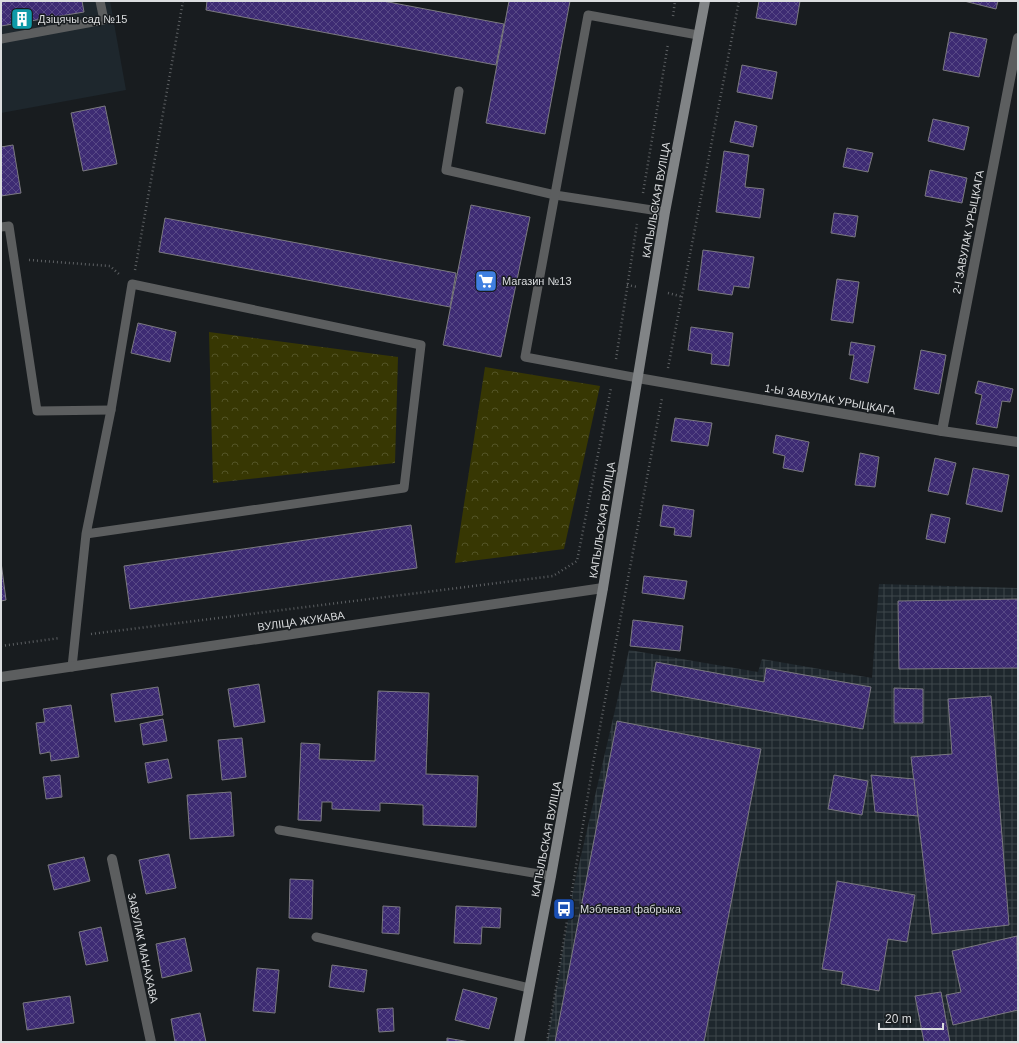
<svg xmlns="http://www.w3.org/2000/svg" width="1019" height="1043" viewBox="0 0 1019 1043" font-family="Arial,sans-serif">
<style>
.built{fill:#1e272d}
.industrial{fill:url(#industrial-grid)}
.park{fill:url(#park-crowns)}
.building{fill:url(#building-cross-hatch);stroke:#7b7a80}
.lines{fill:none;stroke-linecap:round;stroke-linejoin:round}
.path{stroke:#5d6063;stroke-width:2.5;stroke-dasharray:1 3;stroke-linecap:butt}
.service{stroke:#5c5e5f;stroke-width:9}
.minor{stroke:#5c5e5f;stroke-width:10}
.secondary{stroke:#818486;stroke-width:10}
.labels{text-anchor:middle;stroke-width:3;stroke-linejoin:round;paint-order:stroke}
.poi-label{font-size:11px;fill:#dbdddf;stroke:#181c1f;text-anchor:start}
.street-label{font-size:11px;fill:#dbdddf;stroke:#181c1f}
</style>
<defs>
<pattern id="industrial-grid" width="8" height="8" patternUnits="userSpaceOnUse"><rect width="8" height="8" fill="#1e272d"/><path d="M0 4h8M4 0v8" fill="none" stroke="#3e464b"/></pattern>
<pattern id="park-crowns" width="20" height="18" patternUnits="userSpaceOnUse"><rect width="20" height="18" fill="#373703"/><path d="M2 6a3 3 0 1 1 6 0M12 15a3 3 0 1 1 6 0" fill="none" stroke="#535427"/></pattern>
<pattern id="building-cross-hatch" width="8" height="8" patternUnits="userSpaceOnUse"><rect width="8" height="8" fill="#3d2b73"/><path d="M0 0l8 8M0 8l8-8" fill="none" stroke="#584986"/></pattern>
</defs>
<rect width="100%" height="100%" fill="#181c1f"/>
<path class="built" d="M1 1H110L126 90 1 113Z"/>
<path class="industrial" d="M879 584 1018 588V1042H547L573 890 629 650 758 672 762 659 872 678Z"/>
<g class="park">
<path d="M209 332 398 357 395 463 213 483Z"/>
<path d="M485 367 600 386 564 549 455 563Z"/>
</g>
<g class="building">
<path d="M1 1H82L84 12 1 26Z"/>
<path d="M207 1H383L504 24 496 65 206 10Z"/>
<path d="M509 1H570L545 134 486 123Z"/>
<path d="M759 1H800L796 25 756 18Z"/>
<path d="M964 1H998L996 9Z"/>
<path d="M950 32 987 39 979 77 943 70Z"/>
<path d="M742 65 777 72 772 99 737 92Z"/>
<path d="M105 106 117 164 83 171 71 113Z"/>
<path d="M933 119 969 127 964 150 928 141Z"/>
<path d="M735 121 757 126 753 147 730 142Z"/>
<path d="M13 145 21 193 1 196V147Z"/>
<path d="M847 148 873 153 868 172 843 167Z"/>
<path d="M724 151 749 155 745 187 764 189 760 218 716 212Z"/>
<path d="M930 170 967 178 962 203 925 196Z"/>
<path d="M471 205 530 217 501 357 443 345Z"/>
<path d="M834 213 858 216 855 237 831 233Z"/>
<path d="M165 218 456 273 450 307 159 252Z"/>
<path d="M703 250 754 257 749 288 734 286 732 295 698 290Z"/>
<path d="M837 279 859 282 853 323 831 320Z"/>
<path d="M138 323 176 332 170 362 131 353Z"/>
<path d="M691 327 733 333 729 366 711 364 712 354 688 350Z"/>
<path d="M851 342 875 346 868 383 850 379 854 355H849Z"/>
<path d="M921 350 946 355 939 394 914 389Z"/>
<path d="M978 381 1013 389 1010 402 1002 401 997 428 976 424 982 395 975 393Z"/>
<path d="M675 418 712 423 708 446 671 441Z"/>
<path d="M776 435 809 442 803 472 783 468 785 456 773 453Z"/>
<path d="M860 453 879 457 875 487 855 485Z"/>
<path d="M935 458 956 463 948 495 928 491Z"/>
<path d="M973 468 1009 475 1002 512 966 504Z"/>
<path d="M663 505 694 510 691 537 674 535 675 528 660 526Z"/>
<path d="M931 514 950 518 945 543 926 539Z"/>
<path d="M411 525 417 568 130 609 124 566Z"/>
<path d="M1 562 6 600 1 601Z"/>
<path d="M644 576 687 581 684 599 642 593Z"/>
<path d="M1018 599V668L899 669 898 601Z"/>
<path d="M633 620 683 626 680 651 630 646Z"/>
<path d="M656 662 764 682 766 668 871 687 863 729 651 691Z"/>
<path d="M259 684 265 722 234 727 228 689Z"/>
<path d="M158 687 163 715 115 722 111 694Z"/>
<path d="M894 688 923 689V723H894Z"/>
<path d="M378 691 429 693 426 774 478 776 476 827 423 825V805L380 803V811L332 809V802H322L321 821 298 820 301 743 320 744 319 759 375 761Z"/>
<path d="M991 696 1009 925 932 934 911 757 952 754 948 699Z"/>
<path d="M71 705 79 757 51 761 50 752 40 754 36 723 45 722 43 709Z"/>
<path d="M163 719 167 741 143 745 140 724Z"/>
<path d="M617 721 761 749 704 1042H555Z"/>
<path d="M242 738 246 777 222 780 218 740Z"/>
<path d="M168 759 172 778 148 783 145 763Z"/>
<path d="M60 775 62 797 46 799 43 777Z"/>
<path d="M834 775 868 781 862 815 828 809Z"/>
<path d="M871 775 914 779 918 816 875 812Z"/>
<path d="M231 792 234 836 190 839 187 795Z"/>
<path d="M169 854 176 888 146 894 139 860Z"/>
<path d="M84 857 90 881 54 890 48 865Z"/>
<path d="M290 879 313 880 312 919 289 918Z"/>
<path d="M837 881 915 895 907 942 888 939 879 991 841 984 843 972 822 969Z"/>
<path d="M383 906 400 907 399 934 382 933Z"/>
<path d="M456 906 501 908 500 928 482 927 481 944 454 943Z"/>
<path d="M101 927 108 961 86 965 79 932Z"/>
<path d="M1017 936 1018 1010 953 1025 946 995 961 992 952 951Z"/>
<path d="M185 938 192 971 162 978 156 944Z"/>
<path d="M332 965 367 970 364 992 329 987Z"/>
<path d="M257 968 279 970 275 1013 253 1011Z"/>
<path d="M463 989 497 998 489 1029 455 1020Z"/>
<path d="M941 992 950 1042H924L915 996Z"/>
<path d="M70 996 74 1023 27 1030 23 1003Z"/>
<path d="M393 1008 394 1031 379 1032 377 1009Z"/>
<path d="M200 1013 206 1042H175L171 1019Z"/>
<path d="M447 1038 470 1042H447Z"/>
</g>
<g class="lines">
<g class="path">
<path d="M673 16 675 1"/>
<path d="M643 193 668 44"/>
<path d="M29 260 110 266 120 275"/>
<path d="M135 270 183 1"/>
<path d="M627 285 638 287"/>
<path d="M668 293 683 297"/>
<path d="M616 359 637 224"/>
<path d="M668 368 739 1"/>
<path d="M91 634 553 576 577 561 611 388"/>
<path d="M1 646 60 638"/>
<path d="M547 1042 593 764 662 398"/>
</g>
<g class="service">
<path d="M1 39 104 20 100 1"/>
<path d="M459 91 446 170 555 195 665 212"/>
<path d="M1 227 9 226 37 411 111 410"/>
<path d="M638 378 525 357 588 15 698 35"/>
<path d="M72 667 86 534 111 410 132 284 421 345 404 488 86 534"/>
<path d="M279 830 551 876"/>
<path d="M316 937 529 988"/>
</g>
<g class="minor">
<path d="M638 378 942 431 1018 442"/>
<path d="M942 431 1018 38"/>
<path d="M1 677 603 588"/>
<path d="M112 859 151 1042"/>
</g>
<path class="secondary" d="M519 1042 551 876 603 588 665 212 705 1"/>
</g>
<defs>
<g id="building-square" transform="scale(1.15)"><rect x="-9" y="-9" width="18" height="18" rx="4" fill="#0f9aa8" stroke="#181c1f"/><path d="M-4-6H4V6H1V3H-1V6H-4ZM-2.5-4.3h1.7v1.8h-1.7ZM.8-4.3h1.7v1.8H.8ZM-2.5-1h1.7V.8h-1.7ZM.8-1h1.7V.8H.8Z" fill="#fff"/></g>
<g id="supermarket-square" transform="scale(1.15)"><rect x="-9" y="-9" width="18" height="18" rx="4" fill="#3f7fe0" stroke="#181c1f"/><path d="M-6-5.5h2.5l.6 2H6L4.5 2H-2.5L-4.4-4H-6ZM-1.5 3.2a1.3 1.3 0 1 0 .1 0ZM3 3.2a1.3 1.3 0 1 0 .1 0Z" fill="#fff"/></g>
<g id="bus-square" transform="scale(1.15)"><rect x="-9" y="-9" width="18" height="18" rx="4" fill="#1a4fb4" stroke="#181c1f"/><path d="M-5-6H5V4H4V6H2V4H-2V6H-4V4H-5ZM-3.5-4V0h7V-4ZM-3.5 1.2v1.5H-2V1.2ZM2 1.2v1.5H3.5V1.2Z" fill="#fff"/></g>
</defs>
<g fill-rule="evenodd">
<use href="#building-square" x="22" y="19"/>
<use href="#supermarket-square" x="486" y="281"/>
<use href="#bus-square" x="564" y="909"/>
</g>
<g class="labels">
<g class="poi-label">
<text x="38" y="23">Дзіцячы сад №15</text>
<text x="502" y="285">Магазин №13</text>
<text x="580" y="913">Мэблевая фабрыка</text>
</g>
<g class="street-label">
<text transform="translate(656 200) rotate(-80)" y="4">КАПЫЛЬСКАЯ ВУЛІЦА</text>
<text transform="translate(968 232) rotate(-79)" y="4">2-І ЗАВУЛАК УРЫЦКАГА</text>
<text transform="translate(830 399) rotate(10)" y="4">1-Ы ЗАВУЛАК УРЫЦКАГА</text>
<text transform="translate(602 520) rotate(-81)" y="4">КАПЫЛЬСКАЯ ВУЛІЦА</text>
<text transform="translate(301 621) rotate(-8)" y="4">ВУЛІЦА ЖУКАВА</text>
<text transform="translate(546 839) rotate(-79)" y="4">КАПЫЛЬСКАЯ ВУЛІЦА</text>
<text transform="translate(143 948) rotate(78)" y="4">ЗАВУЛАК МАНАХАВА</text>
</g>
</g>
<rect width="1019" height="1043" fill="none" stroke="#dbdddf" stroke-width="4"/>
<path d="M879 1023v6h64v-6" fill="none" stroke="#dbdddf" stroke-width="2"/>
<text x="885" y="1023" font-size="12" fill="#dbdddf" stroke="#181c1f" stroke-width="3" paint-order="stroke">20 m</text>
</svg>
